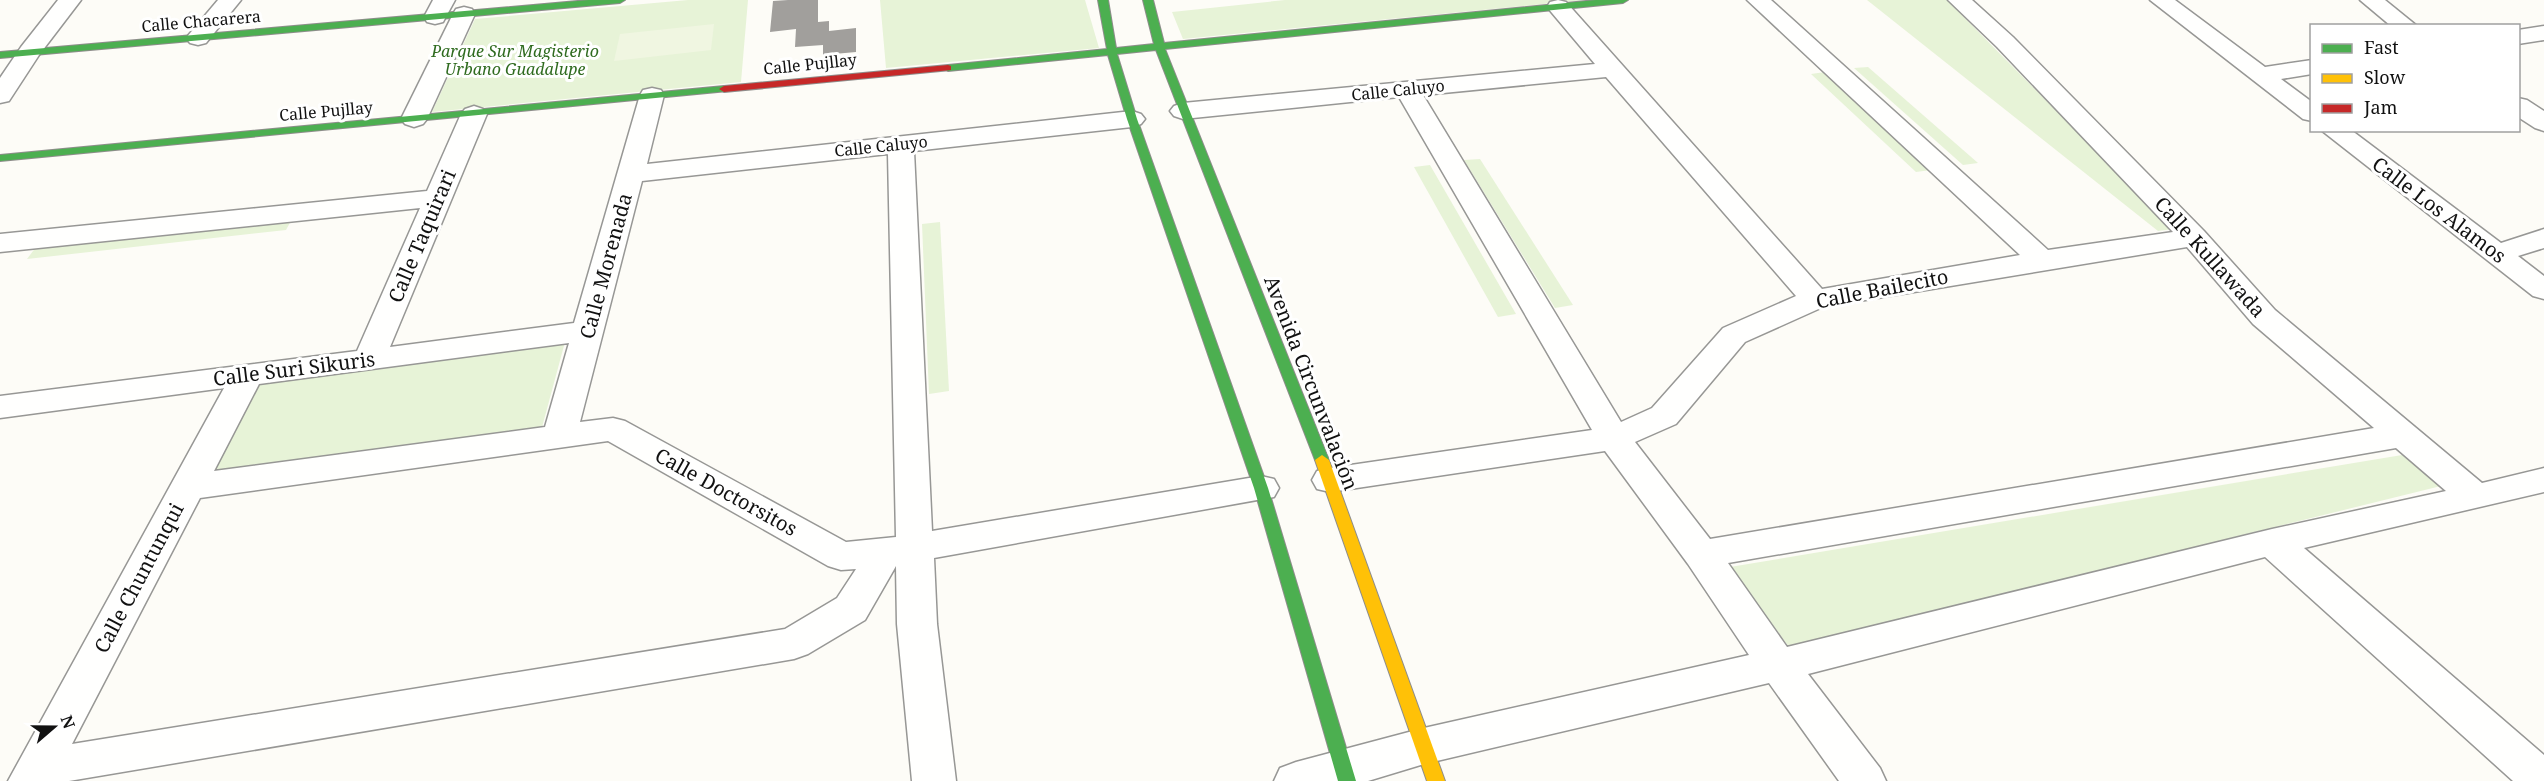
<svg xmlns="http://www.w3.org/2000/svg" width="2544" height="781" viewBox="0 0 2544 781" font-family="'Noto Serif',serif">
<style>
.green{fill:#e7f3d7}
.pitch{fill:#f0f6e1}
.building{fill:#a19f9c}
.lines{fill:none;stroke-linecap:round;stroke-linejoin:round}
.street-casing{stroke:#979795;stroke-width:3}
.fast-casing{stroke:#8e8d8b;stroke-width:2}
.slow-casing{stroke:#8e8d8b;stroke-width:2}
.jam-casing{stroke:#8e8d8b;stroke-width:2}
.street{fill:#fffffe;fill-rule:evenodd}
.fast{fill:#4caf50;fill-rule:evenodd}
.slow{fill:#ffc107;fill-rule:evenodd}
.jam{fill:#c62828;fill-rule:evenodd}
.labels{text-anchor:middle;stroke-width:6;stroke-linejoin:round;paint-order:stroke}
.far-street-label{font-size:16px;fill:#111;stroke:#fff}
.far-park-label{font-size:16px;font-style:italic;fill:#2f6b1f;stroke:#fff}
.street-label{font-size:20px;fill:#111;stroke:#fff}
</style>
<rect width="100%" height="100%" fill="#fdfcf7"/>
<g class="green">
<path d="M688 0H748L741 82 432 112 475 19Z"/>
<path d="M880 0H1085L1099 48 886 68Z"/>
<path d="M1285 0H1585L1183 39 1172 12Z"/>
<path d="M1867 0H1947L2173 229 2158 231Z"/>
<path d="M1868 67 1978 163 1963 165 1854 68Z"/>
<path d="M1825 72 1931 170 1916 172 1811 74Z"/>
<path d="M1480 159 1573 305 1555 308 1464 160Z"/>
<path d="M1430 165 1516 314 1498 317 1414 167Z"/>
<path d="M292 219 286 230 27 259 36 247Z"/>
<path d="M940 222 949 391 929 394 922 224Z"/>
<path d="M565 342 541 431 204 475 254 380Z"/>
<path d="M2402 455 2441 486 1789 647 1730 567Z"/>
</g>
<path class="pitch" d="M714 24 711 50 614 61 620 34Z"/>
<path class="building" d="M788 0H818V22L829 21V31L856 28V52L823 55V45L795 47 796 29 770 32 773 1Z"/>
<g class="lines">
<g class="street-casing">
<g id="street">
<path d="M58 0H81L39 55 9 101 0 103V78L21 47Z"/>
<path d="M218 0H241L206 43 198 45 190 43 186 38Z"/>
<path d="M433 0H455L443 22 435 24 427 22 424 17Z"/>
<path d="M1558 0 1566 2 1822 289 2020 255 1747 0H1771L2048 250 2173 232 1997 47 1948 0H1972L2013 37 2204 231 2275 310 2482 483 2544 468V492L2304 548 2544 755V781H2513L2265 557 1808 674 1880 768 1886 781H1839L1769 683 1424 764 1368 781H1274L1280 768 1296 762 1424 728 1749 655 1688 564 1605 451 1330 492 1317 489 1312 480 1317 471 1330 468 1592 430 1399 97 1183 119 1174 116 1170 111 1174 106 1183 103 1595 64 1547 7 1550 2ZM1606 77 1796 296 1723 328 1652 408 1621 422 1423 95ZM2187 247 2253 324 2374 428 1710 539 1635 442 1676 424 1745 342 1823 307ZM2396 448 2446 491 2272 529 1787 647 1728 563Z"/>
<path d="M2150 0H2175L2265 67 2312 60V74L2281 79 2312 102V121L2303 119Z"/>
<path d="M2360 0H2385L2417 26H2391Z"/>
<path d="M464 7 472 9 475 14 427 119 423 124 414 127 405 124 401 119 453 14 456 9Z"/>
<path d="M2544 26V40L2518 44V30Z"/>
<path d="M652 88 661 90 664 95 647 164 1132 111 1141 114 1145 119 1141 124 1132 127 914 151 932 531 1261 476 1274 479 1279 488 1274 497 934 558 937 624 956 781H912L897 624 896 566 865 620 808 654 794 659 69 781H8L224 388 0 418V396L357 351 420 208 0 252V234L427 191 461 114 465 109 474 106 483 109 487 114 390 347 574 323 640 95 643 90ZM888 154 896 537 846 542 625 421 613 418 580 422 642 181ZM569 343 545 427 214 471 259 384ZM608 441 828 566 841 570 856 569 837 598 785 629 72 744 200 498Z"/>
<path d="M2518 98 2527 100 2544 111V131L2535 128 2518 117Z"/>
<path d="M2321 130H2351L2501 243 2544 229V248L2518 256 2544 276V299L2533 296Z"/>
</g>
</g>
<g class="fast-casing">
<g id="fast">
<path d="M589 0H625L620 3 0 58V52Z"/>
<path d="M1098 0H1108L1116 48 1154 44 1143 0H1153L1164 43 1596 0H1628L1623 3 1165 49 1329 460 1322 465 1315 460 1156 50 1117 54 1137 119 1268 488 1356 781H1338L1254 488 1127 119 1108 55 948 71 943 68 948 65 1107 49Z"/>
<path d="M724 86 728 87V91L0 161V155Z"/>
</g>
</g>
<g class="slow-casing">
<path id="slow" d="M1322 455 1329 460 1445 781H1427L1315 460Z"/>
</g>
<g class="jam-casing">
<path id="jam" d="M948 65 951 66V70L724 92 719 89 724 86Z"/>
</g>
<use href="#street" class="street"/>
<use href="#fast" class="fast"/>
<use href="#slow" class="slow"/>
<use href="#jam" class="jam"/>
</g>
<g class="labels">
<g class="far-street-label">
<text transform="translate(201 21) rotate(-5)" y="6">Calle Chacarera</text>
<text transform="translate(810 64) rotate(-6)" y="6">Calle Pujllay</text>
<text transform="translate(1398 90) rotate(-6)" y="6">Calle Caluyo</text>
<text transform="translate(326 111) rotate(-5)" y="6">Calle Pujllay</text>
<text transform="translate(881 146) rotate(-6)" y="6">Calle Caluyo</text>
</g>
<g class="far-park-label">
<text x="515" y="57">Parque Sur Magisterio<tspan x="515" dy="18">Urbano Guadalupe</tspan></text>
</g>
<g class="street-label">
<text transform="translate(2439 210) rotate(37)" y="7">Calle Los Alamos</text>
<text transform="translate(422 236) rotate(-67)" y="7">Calle Taquirari</text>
<text transform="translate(2210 257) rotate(48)" y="7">Calle Kullawada</text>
<text transform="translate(606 266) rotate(-75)" y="7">Calle Morenada</text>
<text transform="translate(1882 289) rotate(-11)" y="7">Calle Bailecito</text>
<text transform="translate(294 369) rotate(-7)" y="7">Calle Suri Sikuris</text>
<text transform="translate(1311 383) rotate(69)" y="7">Avenida Circunvalación</text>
<text transform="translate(726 492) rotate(29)" y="7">Calle Doctorsitos</text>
<text transform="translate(139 578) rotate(-62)" y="7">Calle Chuntunqui</text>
</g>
</g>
<rect x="2310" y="24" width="210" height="108" fill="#ffffff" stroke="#a0a0a0" stroke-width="1.5"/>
<rect x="2322" y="44" width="30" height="9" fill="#4caf50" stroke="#a0a0a0" stroke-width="1.5"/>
<text x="2364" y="54" font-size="18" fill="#111111">Fast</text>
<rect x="2322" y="74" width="30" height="9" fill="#ffc107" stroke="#a0a0a0" stroke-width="1.5"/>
<text x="2364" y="84" font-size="18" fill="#111111">Slow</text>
<rect x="2322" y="104" width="30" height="9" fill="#c62828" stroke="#a0a0a0" stroke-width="1.5"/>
<text x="2364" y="114" font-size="18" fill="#111111">Jam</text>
<g transform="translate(54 727) rotate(70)" stroke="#ffffff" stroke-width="4.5" paint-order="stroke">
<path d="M0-4.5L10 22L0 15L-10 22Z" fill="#111111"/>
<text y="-9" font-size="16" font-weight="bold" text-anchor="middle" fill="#111111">N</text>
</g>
</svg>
